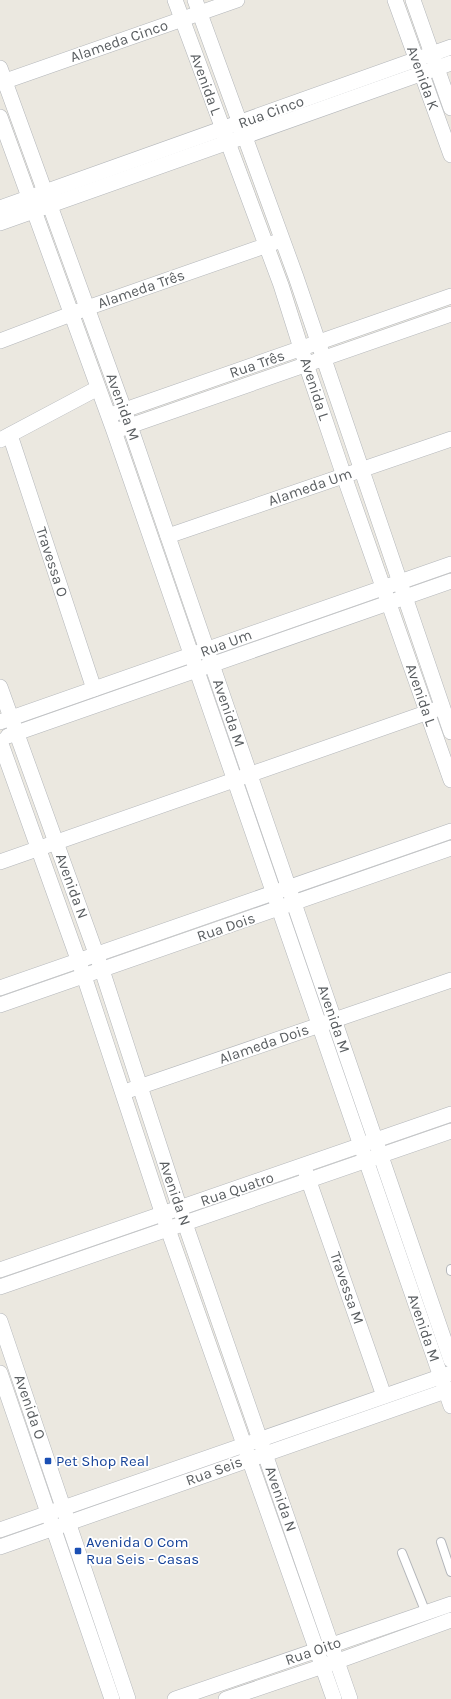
<svg xmlns="http://www.w3.org/2000/svg" width="451" height="1699" viewBox="0 0 451 1699" font-family="Karla,sans-serif">
<style>
.lines{fill:none;stroke-linecap:round;stroke-linejoin:round}
.service-casing{stroke:#b3b6ba;stroke-width:10}
.minor-casing{stroke:#b3b6ba;stroke-width:16}
.service{stroke:#fff;stroke-width:8}
.minor{stroke:#fff;stroke-width:15}
.transit-dot{fill:#1a4fb4;stroke:#fff;stroke-width:1.5}
.labels{text-anchor:middle;stroke-width:3.5;stroke-linejoin:round;paint-order:stroke}
.street-label{font-size:15px;fill:#595d60;stroke:#fff}
.transit-label{font-size:15px;fill:#164399;stroke:#fff;text-anchor:start}
</style>
<rect width="100%" height="100%" fill="#ebe8e0"/>
<g class="lines">
<g class="service-casing">
<g id="service">
<path d="M451 1269V1271"/>
<path d="M441 1542 451 1572"/>
<path d="M402 1553 426 1613"/>
</g>
</g>
<g class="minor-casing">
<g id="minor">
<path d="M175 0 281 285 306 364 344 476 451 780"/>
<path d="M195 0 296 277 451 732"/>
<path d="M395 0 451 155"/>
<path d="M413 0 451 108"/>
<path d="M0 68 130 426 451 1360"/>
<path d="M0 83 237 0"/>
<path d="M0 117 114 431 451 1406"/>
<path d="M0 208 451 47"/>
<path d="M0 223 451 63"/>
<path d="M0 341 87 308 276 242"/>
<path d="M116 413 451 296"/>
<path d="M121 429 451 314"/>
<path d="M10 435 94 689"/>
<path d="M0 440 98 388"/>
<path d="M168 536 451 439"/>
<path d="M0 687 102 970 180 1209 350 1699"/>
<path d="M0 722 451 564"/>
<path d="M8 736 451 581"/>
<path d="M0 741 84 976 163 1215 334 1699"/>
<path d="M0 862 437 709"/>
<path d="M0 988 451 831"/>
<path d="M0 1005 451 848"/>
<path d="M130 1090 451 980"/>
<path d="M305 1170 384 1396"/>
<path d="M0 1270 451 1114"/>
<path d="M0 1287 451 1131"/>
<path d="M0 1321 128 1699"/>
<path d="M0 1373 112 1699"/>
<path d="M0 1530 451 1373"/>
<path d="M0 1547 451 1389"/>
<path d="M175 1699 451 1604"/>
<path d="M226 1699 338 1661 451 1620"/>
</g>
</g>
<use href="#service" class="service"/>
<use href="#minor" class="minor"/>
</g>
<g class="transit-dot">
<rect x="44" y="1457" width="8" height="8" rx="2"/>
<rect x="74" y="1547" width="8" height="8" rx="2"/>
</g>
<g class="labels">
<g class="street-label">
<text transform="translate(119 41) rotate(-19)" y="5">Alameda Cinco</text>
<text transform="translate(423 78) rotate(70)" y="5">Avenida K</text>
<text transform="translate(206 84) rotate(70)" y="5">Avenida L</text>
<text transform="translate(271 112) rotate(-20)" y="5">Rua Cinco</text>
<text transform="translate(141 289) rotate(-19)" y="5">Alameda Três</text>
<text transform="translate(257 364) rotate(-19)" y="5">Rua Três</text>
<text transform="translate(315 389) rotate(72)" y="5">Avenida L</text>
<text transform="translate(123 407) rotate(70)" y="5">Avenida M</text>
<text transform="translate(310 487) rotate(-19)" y="5">Alameda Um</text>
<text transform="translate(52 562) rotate(72)" y="5">Travessa O</text>
<text transform="translate(226 643) rotate(-20)" y="5">Rua Um</text>
<text transform="translate(421 695) rotate(71)" y="5">Avenida L</text>
<text transform="translate(229 713) rotate(71)" y="5">Avenida M</text>
<text transform="translate(72 886) rotate(70)" y="5">Avenida N</text>
<text transform="translate(226 927) rotate(-19)" y="5">Rua Dois</text>
<text transform="translate(334 1019) rotate(71)" y="5">Avenida M</text>
<text transform="translate(264 1044) rotate(-19)" y="5">Alameda Dois</text>
<text transform="translate(237 1189) rotate(-19)" y="5">Rua Quatro</text>
<text transform="translate(175 1193) rotate(71)" y="5">Avenida N</text>
<text transform="translate(347 1288) rotate(71)" y="5">Travessa M</text>
<text transform="translate(424 1328) rotate(71)" y="5">Avenida M</text>
<text transform="translate(30 1407) rotate(71)" y="5">Avenida O</text>
<text transform="translate(214 1471) rotate(-20)" y="5">Rua Seis</text>
<text transform="translate(281 1499) rotate(71)" y="5">Avenida N</text>
<text transform="translate(313 1651) rotate(-19)" y="5">Rua Oito</text>
</g>
<g class="transit-label">
<text x="56" y="1466">Pet Shop Real</text>
<text x="86" y="1547">Avenida O Com<tspan x="86" dy="17">Rua Seis - Casas</tspan></text>
</g>
</g>
</svg>
